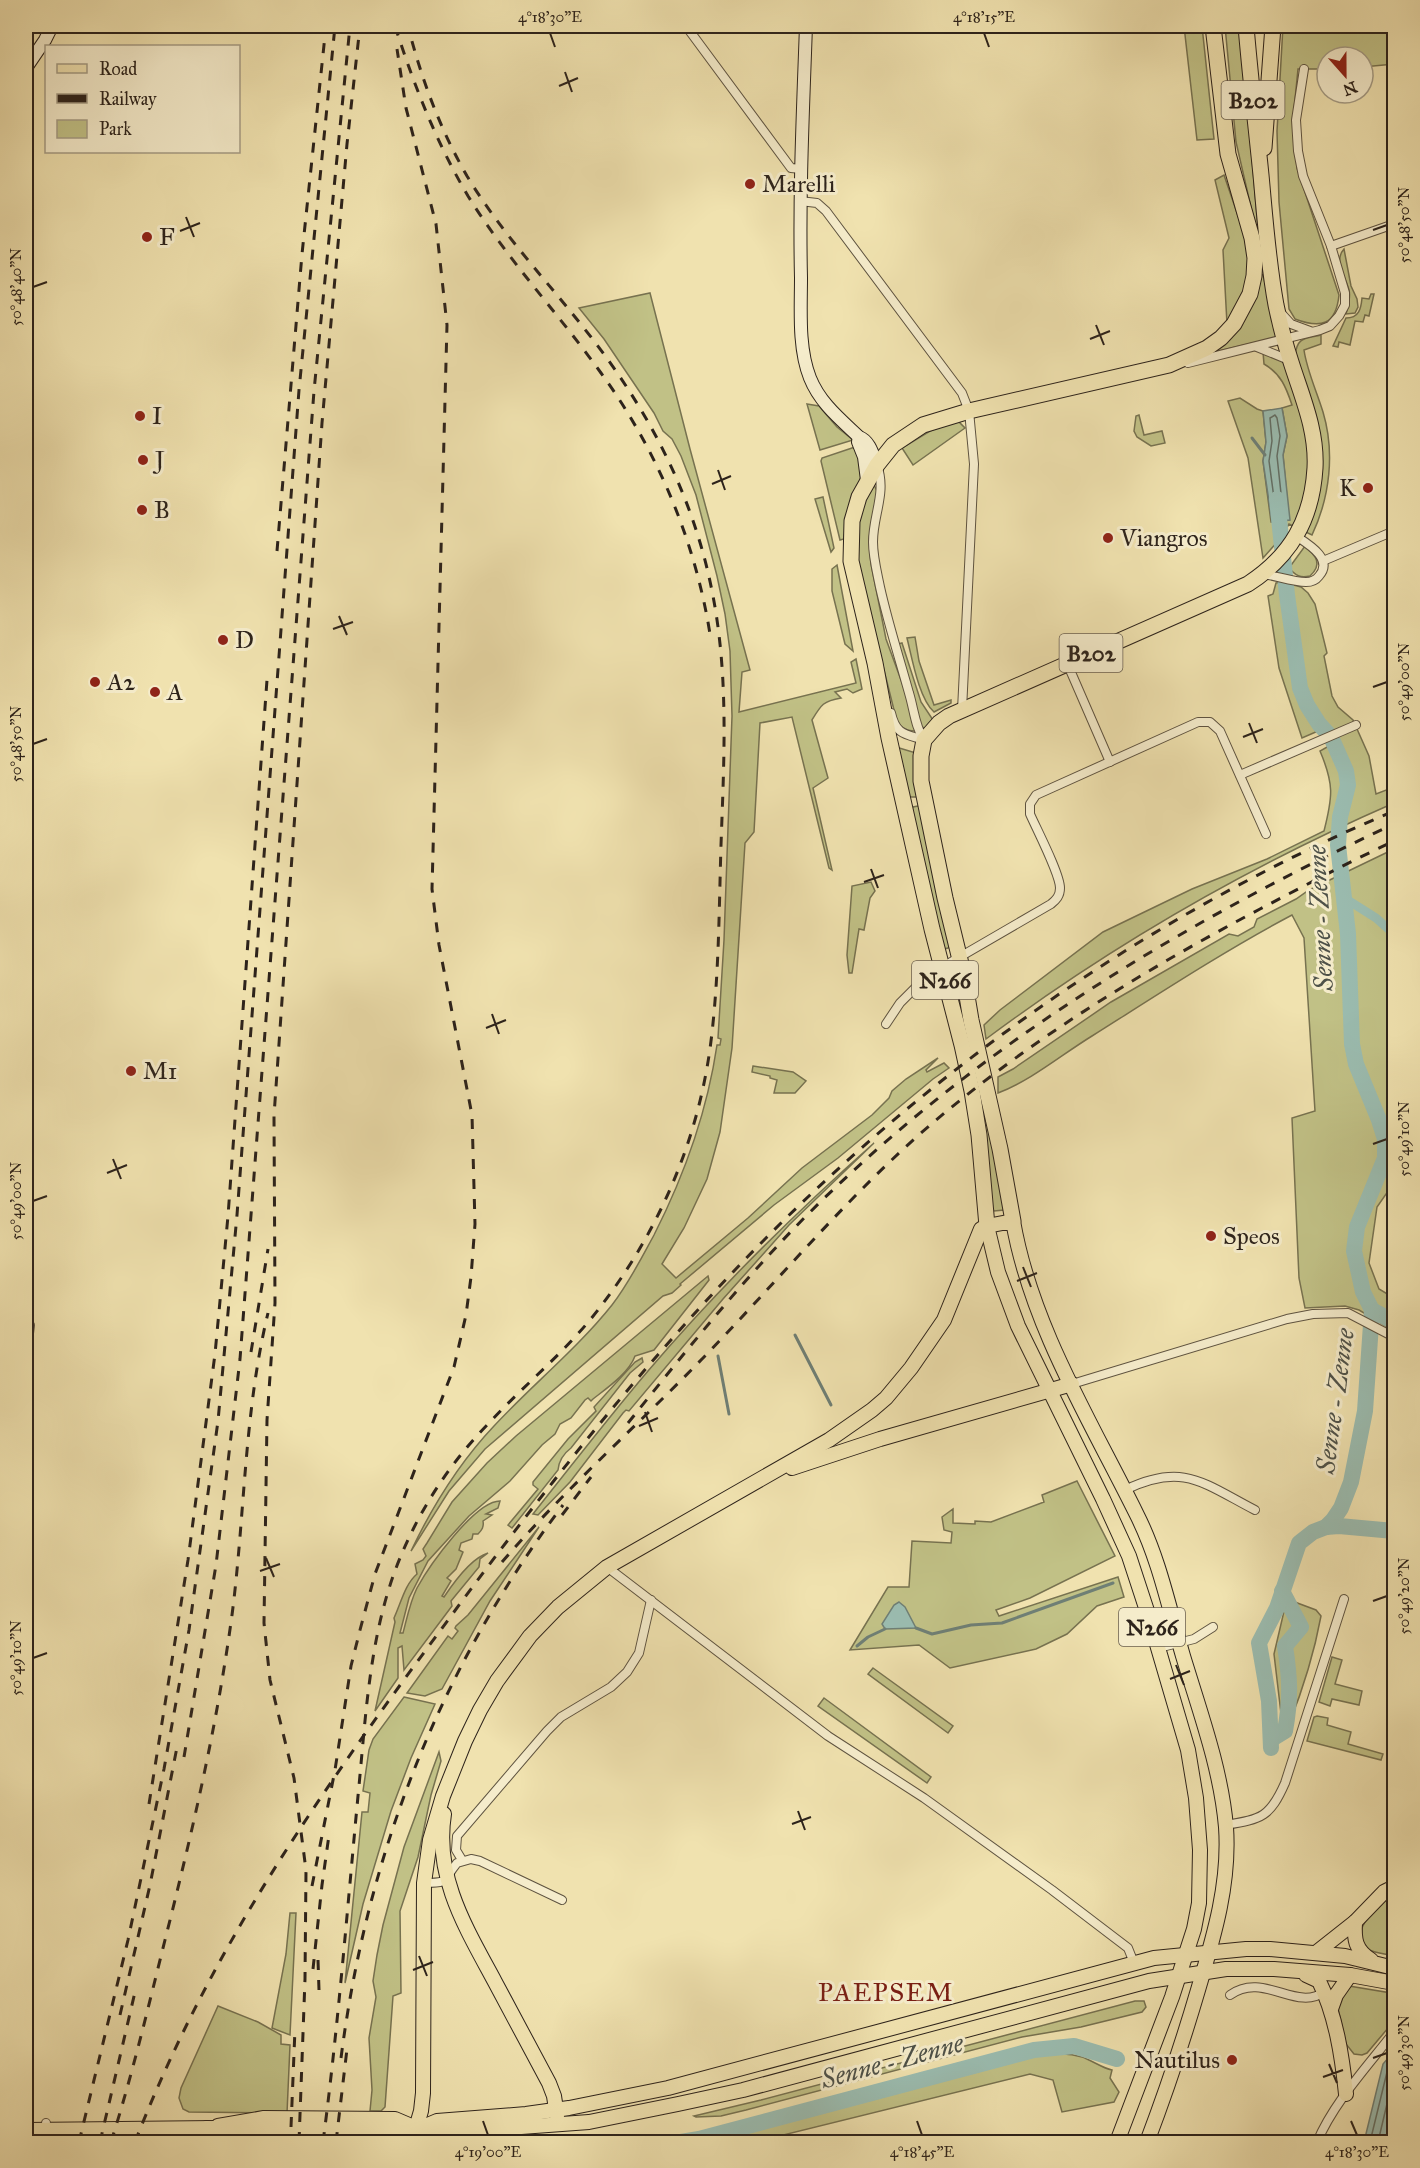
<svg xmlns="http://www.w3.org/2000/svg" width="1420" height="2168" viewBox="0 0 1420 2168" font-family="'IM FELL Great Primer',serif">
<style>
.green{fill:#c1c186;stroke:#777250;stroke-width:1.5}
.water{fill:#9bbdb1;stroke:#6f7f75;stroke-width:1.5}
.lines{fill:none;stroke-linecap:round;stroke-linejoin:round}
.shore{stroke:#647066;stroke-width:1.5}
.stream{stroke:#6f7f75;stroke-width:3}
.canal{stroke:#9bbdb1;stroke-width:9}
.river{stroke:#9bbdb1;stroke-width:16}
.street-casing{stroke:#5e5340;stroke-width:10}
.secondary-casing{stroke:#2d231b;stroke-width:14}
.primary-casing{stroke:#2d231b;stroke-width:16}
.highway-casing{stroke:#2d231b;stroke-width:17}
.street{stroke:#f5eccb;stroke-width:8}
.secondary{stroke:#f5eccb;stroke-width:12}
.primary{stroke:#f0e2af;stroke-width:14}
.highway{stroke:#f0e2af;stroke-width:15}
.rail{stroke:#2d231b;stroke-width:3;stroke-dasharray:10 10;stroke-linecap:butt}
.ticks{fill:none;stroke:#2d231b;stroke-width:2}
.poi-dot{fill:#8f2418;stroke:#f5eccb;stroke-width:2}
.labels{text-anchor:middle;stroke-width:6;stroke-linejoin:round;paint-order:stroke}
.shield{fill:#f5eccb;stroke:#695f50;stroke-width:1.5}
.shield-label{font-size:22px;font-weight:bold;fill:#2d231b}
.poi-label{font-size:24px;fill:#2d231b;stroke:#f5eccb;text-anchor:start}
.water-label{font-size:26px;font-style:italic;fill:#4e5148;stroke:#f5eccb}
.neighbourhood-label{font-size:26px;letter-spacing:1.5px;fill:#7a1f14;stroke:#f5eccb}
.neatline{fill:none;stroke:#2d231b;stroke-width:2}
.ticks-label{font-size:15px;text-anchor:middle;fill:#2d231b}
</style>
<rect width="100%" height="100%" fill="#f0e2af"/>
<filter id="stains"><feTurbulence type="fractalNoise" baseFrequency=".00333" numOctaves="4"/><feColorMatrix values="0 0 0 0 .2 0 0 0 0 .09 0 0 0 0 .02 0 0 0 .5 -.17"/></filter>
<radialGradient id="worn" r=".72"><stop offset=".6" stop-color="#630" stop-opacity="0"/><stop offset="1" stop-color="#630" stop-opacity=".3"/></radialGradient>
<g class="green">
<path d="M1184 26H1202L1214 139 1197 140Z"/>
<path d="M1225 26H1241L1259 242 1236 142Z"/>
<path d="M1283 26H1394V64L1363 67V57H1327V69H1298L1293 120 1297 168 1339 295C1336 325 1321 329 1295 319L1289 309 1279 202 1277 131Z"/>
<path d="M1224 175 1248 245 1250 272 1263 275 1278 337 1205 354 1227 324 1223 250 1229 238 1215 180Z"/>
<path d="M1344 249 1351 286 1357 299 1358 307 1355 313 1346 314C1348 306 1351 298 1349 290 1346 277 1333 261 1344 249Z"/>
<path d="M650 293 690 449 750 670 742 672 739 712 856 683 851 662 856 659 862 689 853 693 847 689 835 692 841 698C823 701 821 705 812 720L828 778 813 788 832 870 829 868 792 717 760 723 754 832 745 843 732 1048 720 1132 707 1179 684 1228 662 1264 676 1278 748 1218 802 1168 872 1115 889 1098 892 1091 906 1079 938 1058 926 1070 927 1072 944 1063 949 1068 933 1079 838 1158 774 1205 680 1284 681 1285 672 1293 663 1296 485 1449 449 1491 411 1551C433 1505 459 1463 494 1426 532 1385 577 1349 612 1305 629 1283 641 1259 654 1235 685 1174 707 1113 717 1045H720L721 1039 718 1038 724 940 732 716 730 651 725 614 717 576 696 495 681 456 672 439 663 431 654 413 604 339 579 308Z"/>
<path d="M1371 294H1374L1369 316 1365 315 1363 322 1355 321 1350 345 1339 342 1338 347 1333 346 1346 318C1359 318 1361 309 1362 298L1369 299Z"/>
<path d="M1321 335V344L1304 350C1307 371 1317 392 1323 412 1335 452 1330 497 1312 535L1289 524 1279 540 1263 558 1248 458 1228 401 1240 398 1257 409 1263 411 1266 442 1263 461 1271 522 1289 520 1283 455 1287 436 1282 408 1292 405C1286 387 1281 374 1264 364L1263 352 1295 356C1297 337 1304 339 1321 335Z"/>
<path d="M807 404 819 406 837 427 853 440 820 450Z"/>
<path d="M1139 415 1144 435 1162 431 1165 443 1151 446 1137 437 1134 431 1136 416Z"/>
<path d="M954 421 959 422 965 428 913 465 902 448 930 431Z"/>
<path d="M855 447 863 472 847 517 844 539 840 540 821 461 822 458Z"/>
<path d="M874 485 877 491 869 539 871 564 886 639 905 691 915 731C906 731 899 726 896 718L855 554 860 511 869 488Z"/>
<path d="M823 497 834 548 831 552 815 499Z"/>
<path d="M1305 546C1316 556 1323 564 1310 576 1300 578 1296 576 1289 568Z"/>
<path d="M837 565 853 651 845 644 832 591V569Z"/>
<path d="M1283 582 1301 587 1308 593 1315 604 1327 653 1324 656 1332 696 1338 707 1353 720 1369 756 1376 794 1394 787V803C1252 865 1112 945 986 1039L984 1025 1000 1010 1103 932 1192 889 1267 859 1324 831C1333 796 1334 784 1320 751L1329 746 1318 731 1302 738 1279 668 1268 596 1273 594 1276 583Z"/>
<path d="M915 637 919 661 934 705 951 700V703L934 712C919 699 912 658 907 638Z"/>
<path d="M902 643 921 702 933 720 925 729 920 725 898 644Z"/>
<path d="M896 747 916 753 917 797H908Z"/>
<path d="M918 806 922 807 952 944 948 948 944 949 911 810 913 807Z"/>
<path d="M1394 849V1073H1392L1388 1088 1394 1116V1173L1391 1187 1377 1207 1369 1263 1379 1289 1394 1298V1331L1359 1310 1345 1306 1305 1308 1299 1278 1292 1118 1315 1111 1304 938 1292 915C1224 951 1157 995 1092 1036 1061 1055 1032 1080 998 1093V1077L1013 1069 1111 1002 1229 934 1238 936 1254 927 1257 919 1296 899 1309 890Z"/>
<path d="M871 882 875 891 870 898 864 930 859 929 852 973H849L847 955 852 886Z"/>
<path d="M953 977 957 978 993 1135 1004 1210 994 1211 992 1207 951 979Z"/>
<path d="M753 1066 793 1072 806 1081 795 1093H774L777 1080 770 1078V1076L752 1072Z"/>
<path d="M874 1143 789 1225 723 1299 629 1411 626 1410 623 1413 570 1482 538 1515 533 1514C571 1466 609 1417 648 1371 717 1290 794 1214 874 1143Z"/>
<path d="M708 1276 709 1280 654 1350 635 1356C629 1373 607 1388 593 1399L591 1401 588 1398 585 1400 571 1418 560 1424 555 1434 542 1445 510 1481 469 1516 428 1561 409 1598 400 1633H403C407 1618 410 1602 417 1588 429 1566 475 1501 500 1501L498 1508 486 1514 492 1515 483 1521C484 1527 482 1530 478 1534H473L472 1539 461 1543 459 1550 463 1552 456 1569 447 1578 451 1581 442 1596 444 1597C454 1582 471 1558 488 1553L480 1559 479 1567 451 1601 452 1606 404 1670 402 1646 398 1648V1678L375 1711 395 1622 394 1618C401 1603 405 1584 417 1574L415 1564 423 1560 426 1556 423 1549 427 1543 452 1502 487 1463 516 1436Z"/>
<path d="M642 1358 643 1362 630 1373 571 1448C563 1454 559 1460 558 1470L512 1528 508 1525 538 1489 533 1485V1482L568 1439 596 1411 594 1407 635 1362Z"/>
<path d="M1077 1481 1115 1556 1030 1598 996 1610 999 1616 1118 1577 1124 1597 1097 1606 1067 1634 1036 1649 950 1668 919 1645 850 1650 888 1587H909L912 1541 951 1543 952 1532 944 1530 942 1517 953 1509V1523L975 1524V1521L991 1522 1044 1502 1042 1495Z"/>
<path d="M539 1527 490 1601 442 1689 425 1696 407 1693 448 1636 452 1639 458 1631 455 1628 456 1626 468 1615Z"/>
<path d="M1292 1601 1316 1610 1321 1616C1314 1654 1303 1689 1289 1724L1282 1722 1274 1654 1285 1607Z"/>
<path d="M1332 1657 1342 1660 1335 1684 1362 1691 1359 1705 1332 1699 1330 1706 1319 1702Z"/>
<path d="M873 1668 953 1726 948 1733 868 1674Z"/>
<path d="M404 1697 435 1704 411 1758 391 1811 363 1904 345 1983 362 1812H368L370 1793 363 1791 369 1750 373 1739Z"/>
<path d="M824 1698 931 1777 927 1783 818 1706Z"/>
<path d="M1317 1716 1328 1718 1327 1725 1351 1732 1348 1744 1383 1754 1381 1760 1307 1741 1314 1717Z"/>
<path d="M439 1752 441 1761 431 1795 418 1857 400 1911 401 1993 393 1996 385 2107 381 2111H370L372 2090 369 2038 376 1997 373 1981 377 1955 383 1925 404 1847Z"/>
<path d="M1394 1894V1956C1386 1954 1374 1953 1367 1949 1345 1933 1381 1902 1394 1894Z"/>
<path d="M290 1913H296L290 2035 272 2028 286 1954Z"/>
<path d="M1349 1986 1391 1993V1997L1394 1998V2021L1367 2053 1362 2055 1354 2054 1346 2044 1337 2004Z"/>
<path d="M1135 2001H1144L1146 2007 1142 2012 1081 2027 1022 2037 746 2110 721 2116 696 2117 694 2116 761 2100Z"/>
<path d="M218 2006 258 2022 281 2035V2044L290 2045 287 2113 189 2112 183 2109 179 2098 181 2088Z"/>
<path d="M1045 2053C1061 2054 1075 2053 1089 2060 1098 2064 1103 2068 1112 2070L1110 2078 1119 2092 1114 2102 1062 2112 1053 2080 1030 2074 755 2142H703Z"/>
</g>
<g class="water">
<path d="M1282 408 1287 436 1283 455 1290 520 1272 522 1263 461 1266 442 1263 411Z"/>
<path d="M899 1602 905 1607 916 1628 885 1629 882 1624 894 1605Z"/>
<path d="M1394 2051V2142H1364L1383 2064Z"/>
</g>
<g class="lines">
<g class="shore">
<path d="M1275 415 1277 418 1280 436 1277 456 1283 512 1279 515 1276 513 1269 461 1272 441 1270 418Z"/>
<path d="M1370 2142 1388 2068 1394 2060"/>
<path d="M1378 2142 1394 2074"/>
</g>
<g class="stream">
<path d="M1252 438 1265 455"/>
<path d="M795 1335 831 1405"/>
<path d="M718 1356 729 1414"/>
<path d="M916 1628 932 1634 971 1625 1002 1623 1113 1583"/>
<path d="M857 1646 868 1637 885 1629"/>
</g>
<path class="canal" d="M1346 899 1376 918 1394 934"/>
<g class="river">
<path d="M1372 1310 1394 1322"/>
<path d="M1326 1527 1339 1526 1394 1531"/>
<path d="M1272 1739 1285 1731C1291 1698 1290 1678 1285 1646L1301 1627 1282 1591"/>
<path d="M1271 1748 1269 1701 1259 1643 1277 1608 1299 1543 1313 1532 1326 1527 1333 1520 1341 1508 1351 1482 1365 1411 1372 1310 1363 1292 1354 1251 1357 1227 1385 1158V1139L1379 1120 1356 1064 1352 1044 1348 934 1338 845 1340 817 1348 785 1346 771 1331 737 1319 724 1307 705 1300 688 1287 595 1277 499"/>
<path d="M681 2142 699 2139 1034 2050 1074 2046 1117 2059"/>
</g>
<g class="street-casing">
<g id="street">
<path d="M26 26H28"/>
<path d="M686 26 791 168 801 169"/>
<path d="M800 201 817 203 826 211 962 393 969 411 974 464 962 710"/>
<path d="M1331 246 1394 224"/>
<path d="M1281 313 1291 324 1310 331"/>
<path d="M1257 347 1289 360"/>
<path d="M1188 363 1320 330 1330 326 1339 316 1345 305V293L1331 246 1303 176 1298 151 1296 120 1304 69"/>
<path d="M877 465C887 493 873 514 873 542 873 557 877 572 880 587 888 623 899 657 909 693 914 709 915 727 924 740"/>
<path d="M1323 561 1394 531"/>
<path d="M1263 574C1277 576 1293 582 1306 582 1311 582 1316 580 1319 576 1334 559 1308 544 1296 536"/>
<path d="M1067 663 1110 762"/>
<path d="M891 713C896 735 905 734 924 740"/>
<path d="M1240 775 1356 725"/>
<path d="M886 1024 900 1003 927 976 1051 904C1056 900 1060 896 1060 888 1060 874 1037 830 1030 814V804L1036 795 1198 722H1210L1220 731 1266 834"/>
<path d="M26 1359 30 1325"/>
<path d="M1072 1384 1287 1319 1313 1314 1348 1313 1394 1337"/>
<path d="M1125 1490C1183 1462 1203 1483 1255 1510"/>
<path d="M607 1567 828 1736 924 1798 1052 1890 1128 1948 1134 1963"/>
<path d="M1158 1648 1194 1639 1213 1627"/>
<path d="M1226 1825C1262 1819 1270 1817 1285 1783L1344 1599"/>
<path d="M462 1860 456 1850 457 1836 547 1731 561 1717 611 1687 627 1672 639 1653 651 1600"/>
<path d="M424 1883C451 1883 442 1881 457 1863L471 1859 480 1861 562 1900"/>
<path d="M1230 1995C1263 1971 1296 2012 1324 1992"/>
<path d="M45 2142 46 2123"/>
<path d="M1317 2142C1334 2102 1367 2067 1394 2032"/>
</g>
</g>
<g class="secondary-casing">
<g id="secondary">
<path d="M806 26C803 110 799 193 801 278 801 309 798 348 810 378 820 403 840 419 859 437 870 441 873 455 877 465"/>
<path d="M26 68 45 40 52 26"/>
<path d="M859 437 858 442 864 457 867 480"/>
</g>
</g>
<g class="primary-casing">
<g id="primary">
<path d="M987 1226 998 1272 1018 1326 1103 1499 1129 1556 1149 1617 1188 1750 1196 1798 1200 1850 1199 1903 1194 1929 1172 1997 1117 2142"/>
<path d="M792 1468 880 1439 1072 1384"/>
<path d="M444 1814C434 1877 466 1928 495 1982 513 2016 531 2049 549 2083L554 2096 557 2116"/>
<path d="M1355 1922C1354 1939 1355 1950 1371 1960"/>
<path d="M1317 1952 1355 1922 1384 1892 1394 1887"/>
<path d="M1306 1975 1319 1981C1336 2016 1342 2055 1346 2094"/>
<path d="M1331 2009 1336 1995 1350 1975"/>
<path d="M218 2126 264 2118 395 2119 416 2128 438 2133 589 2122 678 2104 743 2090 1149 1981 1226 1969H1274L1350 1975 1394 1983"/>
<path d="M207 2128 263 2139H395L437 2121 526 2114 569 2108 668 2088 1154 1958 1246 1949H1270L1345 1956 1394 1968"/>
<path d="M416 2128 421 2111 423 2093 424 1883 430 1840 443 1796 465 1741 480 1710 497 1681 530 1636 558 1607 607 1567 829 1440 872 1410 886 1398 911 1368 944 1320 981 1229 987 1226 1013 1221C1031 1325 1090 1420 1136 1513 1159 1558 1169 1608 1183 1656 1200 1712 1221 1769 1226 1827 1230 1883 1214 1936 1198 1990 1183 2041 1166 2092 1147 2142"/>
<path d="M247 2129 410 2128"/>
<path d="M26 2130 215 2128"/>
</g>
</g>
<g class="highway-casing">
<g id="highway">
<path d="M1264 148 1273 26"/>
<path d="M1013 1221 1000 1149 971 1020 963 972 945 898 921 781V756L924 740 939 723 949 716 1248 584C1291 556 1312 519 1315 468 1317 430 1302 397 1291 362 1285 344 1280 324 1276 305 1268 262 1265 218 1261 175 1256 125 1250 75 1246 26"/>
<path d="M987 1226 979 1135 972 1091 962 1045 932 929 889 738 875 663 851 561 852 521 859 497 877 465 893 445 923 425 969 411 1169 365 1207 348 1221 338 1234 324 1250 294 1254 276 1255 258 1252 238 1228 154 1213 26"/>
</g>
</g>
<use href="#street" class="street"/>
<use href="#secondary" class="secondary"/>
<use href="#primary" class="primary"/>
<use href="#highway" class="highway"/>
<g class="rail">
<path d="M395 26C414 85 436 142 468 196 507 259 558 313 601 373 657 450 695 540 710 634"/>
<path d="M277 551 302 254 326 26"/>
<path d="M251 1352 268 1249"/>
<path d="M628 1423C694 1341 760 1258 837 1186 997 1034 1196 916 1394 824"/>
<path d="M562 1515 591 1477"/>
<path d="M502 1562C564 1490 636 1427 702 1359 775 1284 842 1203 921 1133 1023 1044 1139 973 1260 909 1304 886 1349 862 1394 841"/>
<path d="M184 1757 216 1565 240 1359 314 391 350 26"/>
<path d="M149 1804 188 1560 215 1354 228 1216 267 680"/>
<path d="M312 1886 335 1770 351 1666 360 1630 375 1574 454 1367 466 1315 471 1277 475 1224 472 1115 439 945 432 889 447 325 436 224 406 108 397 49"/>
<path d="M318 1960 319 1990"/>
<path d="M313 1969 322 1885 329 1835"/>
<path d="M120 2015 150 1885 178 1742"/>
<path d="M341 2058C367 1855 439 1669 563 1505"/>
<path d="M291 2127 295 2029"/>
<path d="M79 2142 128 1940 164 1769 189 1630 218 1421 237 1215 299 390 335 26"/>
<path d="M100 2142 135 1992"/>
<path d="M111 2142C132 2076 148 2008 165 1940 192 1833 217 1726 232 1615 245 1515 244 1412 268 1313"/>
<path d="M135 2142C209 1952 316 1798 437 1635 539 1496 646 1359 767 1237 945 1058 1161 909 1394 811"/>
<path d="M299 2142 305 1979 306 1870 294 1778 270 1680 264 1623 267 1420 275 1303 274 1116 322 423 347 144 360 26"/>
<path d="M323 2142C338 2028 347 1912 358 1796 366 1716 369 1633 400 1558 421 1507 451 1462 489 1423 526 1383 568 1350 601 1306 660 1229 699 1138 711 1041 719 977 719 910 721 845 724 759 729 675 712 591 694 499 651 415 594 341 552 286 503 236 467 176 440 129 421 78 408 26"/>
<path d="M336 2142 347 2049"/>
</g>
</g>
<path class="ticks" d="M550 33 555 47M984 33 989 47M565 72 572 92M559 86 578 78M186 217 194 237M1373 230 1387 225M180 231 200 223M33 287 47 282M1096 325 1104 345M1090 339 1110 331M718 470 725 490M712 484 731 476M339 616 347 635M333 629 353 622M1373 687 1387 682M1249 723 1257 743M1243 737 1263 729M33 744 47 739M871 869 878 888M864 882 884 875M492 1014 499 1034M486 1028 506 1020M1373 1144 1387 1139M113 1159 121 1179M107 1173 127 1165M33 1201 47 1196M1023 1267 1031 1287M1017 1281 1037 1273M645 1412 652 1432M639 1426 658 1418M266 1558 274 1577M260 1571 280 1564M1373 1601 1387 1596M33 1658 47 1653M1176 1665 1184 1685M1170 1679 1190 1671M798 1811 805 1830M792 1824 811 1817M419 1956 427 1976M413 1970 433 1962M1373 2058 1387 2053M1329 2064 1337 2083M1323 2077 1343 2070M483 2121 488 2135M917 2121 922 2135M1351 2121 1357 2135"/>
<g class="poi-dot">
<circle cx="750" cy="184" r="6"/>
<circle cx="147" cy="237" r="6"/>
<circle cx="140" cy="416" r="6"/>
<circle cx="143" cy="460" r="6"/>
<circle cx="1368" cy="488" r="6"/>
<circle cx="142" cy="510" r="6"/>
<circle cx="1108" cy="538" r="6"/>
<circle cx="223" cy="640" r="6"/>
<circle cx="95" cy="682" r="6"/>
<circle cx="155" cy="692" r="6"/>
<circle cx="131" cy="1071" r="6"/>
<circle cx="1211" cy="1236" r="6"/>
<circle cx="1232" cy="2060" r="6"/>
</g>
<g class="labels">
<g class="shield">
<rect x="1221.5" y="81" width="63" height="38" rx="4.5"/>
<rect x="1059.5" y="634" width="63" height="38" rx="4.5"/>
<rect x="912" y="961" width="66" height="38" rx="4.5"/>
<rect x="1119" y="1608" width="66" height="38" rx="4.5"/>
</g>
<g class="shield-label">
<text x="1253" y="108">B202</text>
<text x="1091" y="661">B202</text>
<text x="945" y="988">N266</text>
<text x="1152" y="1635">N266</text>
</g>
<g class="poi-label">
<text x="762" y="192">Marelli</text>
<text x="159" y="245">F</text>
<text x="152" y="424">I</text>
<text x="155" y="468">J</text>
<text x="1356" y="496" text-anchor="end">K</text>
<text x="154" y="518">B</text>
<text x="1120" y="546">Viangros</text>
<text x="235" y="648">D</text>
<text x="107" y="690">A2</text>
<text x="167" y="700">A</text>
<text x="143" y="1079">M1</text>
<text x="1223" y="1244">Speos</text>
<text x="1220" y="2068" text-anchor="end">Nautilus</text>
</g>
<g class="water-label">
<text transform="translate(1320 918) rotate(-93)" y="9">Senne - Zenne</text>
<text transform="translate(1335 1401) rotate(-82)" y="9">Senne - Zenne</text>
<text transform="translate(892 2061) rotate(-15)" y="9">Senne - Zenne</text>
</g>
<g class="neighbourhood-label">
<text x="886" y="2001">PAEPSEM</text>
</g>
</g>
<rect width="1420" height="2168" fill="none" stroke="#f0e2af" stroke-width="66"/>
<rect x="45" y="45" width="195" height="108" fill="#f5eccb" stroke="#a59c85" stroke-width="1.5"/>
<rect x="57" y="64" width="30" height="9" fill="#f0e2af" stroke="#a59c85" stroke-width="1.5"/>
<text x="99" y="75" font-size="18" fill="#2d231b">Road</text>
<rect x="57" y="94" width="30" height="9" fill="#2d231b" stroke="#a59c85" stroke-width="1.5"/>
<text x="99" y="105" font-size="18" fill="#2d231b">Railway</text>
<rect x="57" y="120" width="30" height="18" fill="#c1c186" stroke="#a59c85" stroke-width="1.5"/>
<text x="99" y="135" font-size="18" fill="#2d231b">Park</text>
<g transform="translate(1345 75) rotate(159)"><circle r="28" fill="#f5eccb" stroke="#a59c85" stroke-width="1.5"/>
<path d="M0-4.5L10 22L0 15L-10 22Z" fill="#8f2418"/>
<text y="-9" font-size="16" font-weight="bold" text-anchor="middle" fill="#2d231b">N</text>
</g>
<rect x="33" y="33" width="1354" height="2102" class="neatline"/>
<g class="ticks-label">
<text x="550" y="22">4°18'30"E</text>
<text x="984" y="22">4°18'15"E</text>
<text transform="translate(1404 225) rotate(-90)" y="5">50°48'50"N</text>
<text transform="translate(16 287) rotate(-90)" y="5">50°48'40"N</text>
<text transform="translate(1404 682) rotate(-90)" y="5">50°49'00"N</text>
<text transform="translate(16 744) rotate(-90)" y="5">50°48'50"N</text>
<text transform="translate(1404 1139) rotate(-90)" y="5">50°49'10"N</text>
<text transform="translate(16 1201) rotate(-90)" y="5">50°49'00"N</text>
<text transform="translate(1404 1596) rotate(-90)" y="5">50°49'20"N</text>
<text transform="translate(16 1658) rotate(-90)" y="5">50°49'10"N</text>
<text transform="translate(1404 2053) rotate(-90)" y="5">50°49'30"N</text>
<text x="488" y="2157">4°19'00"E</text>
<text x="922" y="2157">4°18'45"E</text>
<text x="1357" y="2157">4°18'30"E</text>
</g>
<rect width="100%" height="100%" filter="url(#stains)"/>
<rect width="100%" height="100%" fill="url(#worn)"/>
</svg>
